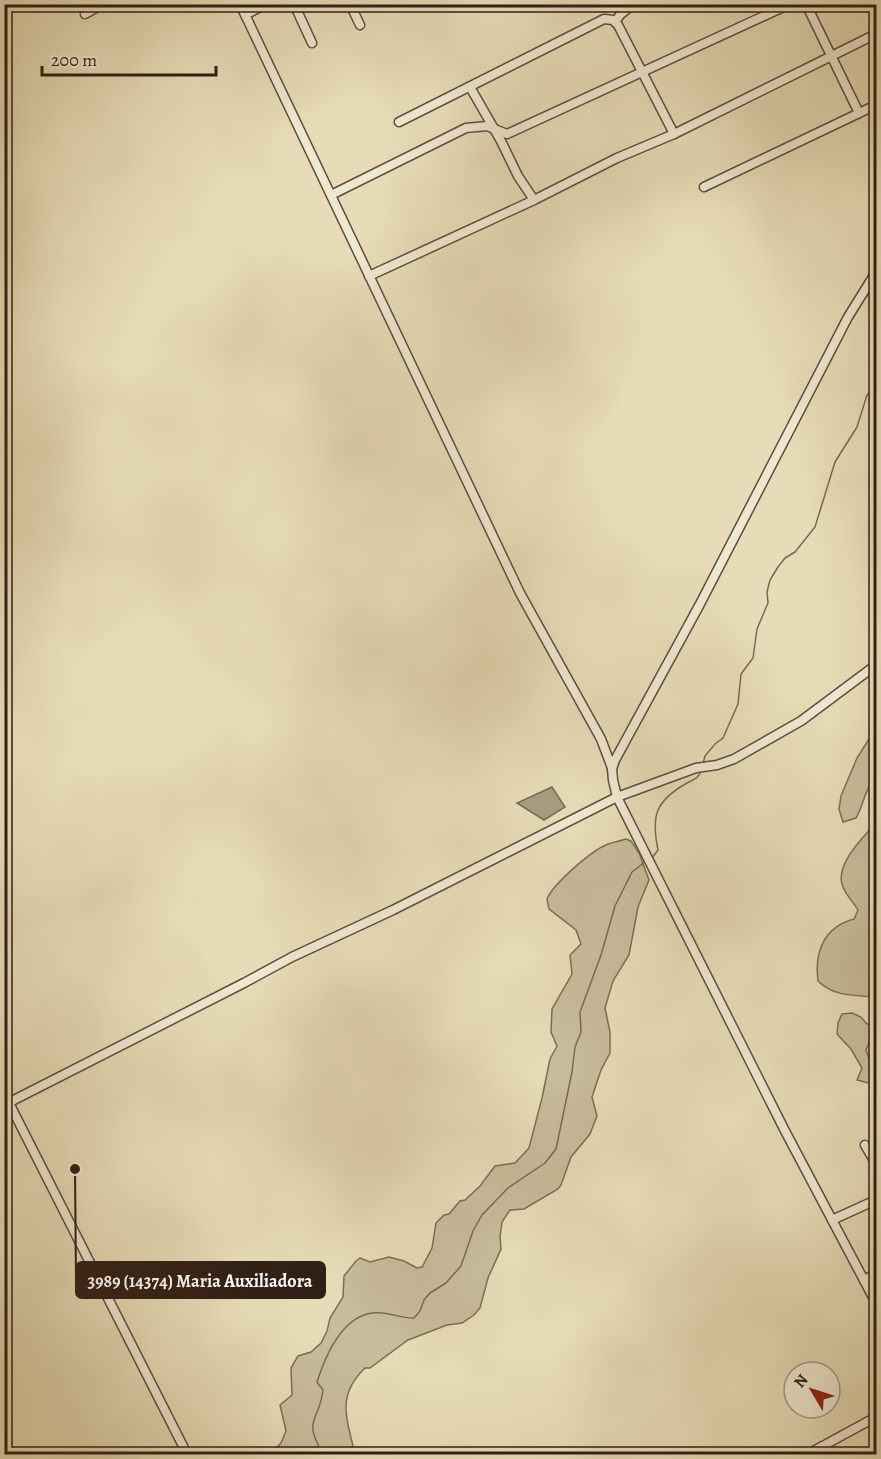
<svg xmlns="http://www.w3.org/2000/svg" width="881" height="1459" viewBox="0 0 881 1459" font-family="Alegreya,serif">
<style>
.green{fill:#c8bc9b;stroke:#7c6e58;stroke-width:1.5}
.water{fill:#a99c80;stroke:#796a55;stroke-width:1.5}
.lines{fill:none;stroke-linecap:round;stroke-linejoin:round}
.stream{stroke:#796a55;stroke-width:1.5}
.minor-casing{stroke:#5e4e3e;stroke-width:11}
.minor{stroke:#efe8d0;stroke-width:8}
.leader{fill:none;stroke:#301f15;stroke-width:2}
.callout-dot{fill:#301f15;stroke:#efe8d0;stroke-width:2}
.callout{fill:#301f15;stroke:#301f15;stroke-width:2}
.callout-label{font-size:18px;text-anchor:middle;font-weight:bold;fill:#fff}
</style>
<rect width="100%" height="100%" fill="#e7dcb7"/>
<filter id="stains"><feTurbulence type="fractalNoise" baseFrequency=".00333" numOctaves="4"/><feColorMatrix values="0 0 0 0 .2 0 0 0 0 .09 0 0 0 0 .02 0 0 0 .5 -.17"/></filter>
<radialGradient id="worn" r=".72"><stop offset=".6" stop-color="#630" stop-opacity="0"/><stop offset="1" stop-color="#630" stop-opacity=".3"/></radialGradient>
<g class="green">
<path d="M876 706V781L872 782C864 793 863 806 856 818L843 822 839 809 841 796 857 758 876 728 870 718Z"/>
<path d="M876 825V997C855 995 834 997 818 981 814 952 824 927 854 919L858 910C854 903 846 895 843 887 834 866 861 840 873 826Z"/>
<path d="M626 839 631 841 639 853 649 880 638 907 629 955 613 981 605 1008 610 1032V1053L601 1070 592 1097 597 1116 590 1134 571 1157 561 1185 558 1189 524 1209 510 1210 502 1222 500 1237 501 1249 488 1278 480 1308 474 1315 462 1323 447 1325 408 1340 370 1368H365C337 1395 346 1416 354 1450L352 1454H270L281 1443 286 1431 280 1405 292 1395 291 1368 298 1356 311 1352 321 1343 327 1331 330 1318 343 1297 344 1276 356 1261 360 1258 370 1262 389 1257 404 1261 417 1268 422 1267 432 1248 436 1223 444 1215 449 1214 460 1201 465 1200 480 1186 495 1166 515 1163 529 1148 542 1098 550 1059 557 1046 551 1032 552 1009 572 974 570 955 581 944 576 930 549 909 547 899C553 884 592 850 608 844 614 842 620 841 626 839Z"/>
<path d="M852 1013 861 1017 867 1024 876 1025V1036L870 1041 866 1050 870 1061 876 1059V1085L857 1080 862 1068 851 1049 837 1034 838 1023 842 1014Z"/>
</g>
<path class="water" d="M552 787 565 807 544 820 517 803Z"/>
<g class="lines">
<g class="stream">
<path d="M703 764 705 756 715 744 723 738 738 704 741 674 753 658 757 629 768 603 767 592 770 580 778 567 785 558 795 552 815 527 835 462 857 427 867 395 876 386"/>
<path d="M652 858 658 850C651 816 655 801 687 783 694 779 698 779 701 771"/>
<path d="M323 1454C302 1418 319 1423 323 1390L317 1382C326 1354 345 1309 382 1313 393 1314 402 1318 414 1318L420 1311 424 1300 430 1293 446 1283 461 1266 473 1231 482 1215 508 1188 545 1163 556 1149 572 1072 575 1047 581 1032 580 1012 601 955 615 906 632 872 645 862"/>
</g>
<g class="minor-casing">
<g id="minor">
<path d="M240 4 520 593 601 739 612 768"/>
<path d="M294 4 312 43"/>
<path d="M350 4 360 25"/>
<path d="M806 4 859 113"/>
<path d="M85 14 103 4"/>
<path d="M245 15 266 4"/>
<path d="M615 22 620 15 633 4"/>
<path d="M470 87 501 141 518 176 534 200"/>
<path d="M399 122 604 19 613 20 618 25 674 134"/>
<path d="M704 187 876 105"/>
<path d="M331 195 466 128 487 126 507 134 790 4"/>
<path d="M876 272 848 317 700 604 615 760 612 769 613 780 617 797 784 1129 876 1303"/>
<path d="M369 276 534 200 617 158 674 134 876 34"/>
<path d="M4 1093 187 1454"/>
<path d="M4 1105 244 983 292 957 393 910 617 797 696 768 717 765 734 759 801 721 876 665"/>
<path d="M865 1145 876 1164"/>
<path d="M832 1220 876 1200"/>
<path d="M864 1280 876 1274"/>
<path d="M808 1454 876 1417"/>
</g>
</g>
<use href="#minor" class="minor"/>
</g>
<path class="leader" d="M75 1169L76 1280"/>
<circle class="callout-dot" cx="75" cy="1169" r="6"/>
<rect class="callout" x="76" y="1262" width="249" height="36" rx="6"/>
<g class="callout-label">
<text x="200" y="1287">3989 (14374) Maria Auxiliadora</text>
</g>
<rect width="881" height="1459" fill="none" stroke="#e7dcb7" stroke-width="24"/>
<rect x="6" y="6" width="869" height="1447" fill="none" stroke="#301f15" stroke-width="3"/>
<rect x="12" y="12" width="857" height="1435" fill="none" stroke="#301f15" stroke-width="1.5"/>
<g transform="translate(812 1390) rotate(309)"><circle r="28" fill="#efe8d0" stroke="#a39885" stroke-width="1.5"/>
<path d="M0-4.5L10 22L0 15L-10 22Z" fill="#8f2418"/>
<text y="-9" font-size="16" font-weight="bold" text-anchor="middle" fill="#301f15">N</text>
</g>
<path d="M42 66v9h174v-9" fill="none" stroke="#301f15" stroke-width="3"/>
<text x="51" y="66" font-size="18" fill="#301f15" stroke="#efe8d0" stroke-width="4.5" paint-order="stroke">200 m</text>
<rect width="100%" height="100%" filter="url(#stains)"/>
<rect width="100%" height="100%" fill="url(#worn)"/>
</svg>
